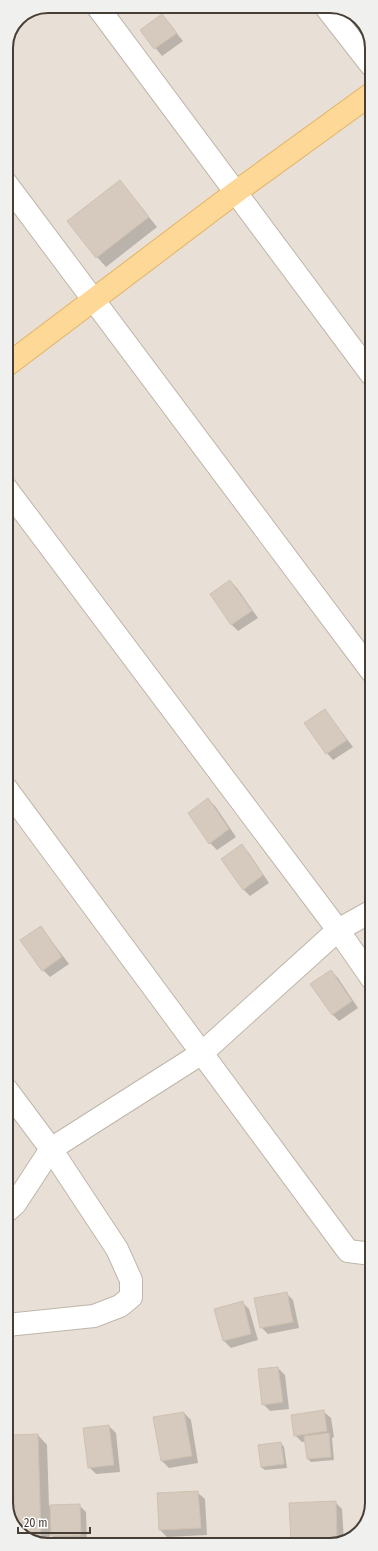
<svg xmlns="http://www.w3.org/2000/svg" width="378" height="1551" viewBox="0 0 378 1551" font-family="'Fira Sans Condensed',sans-serif">
<style>
.residential{fill:#e8e0d6}
.shadow{fill:#0003}
.building{fill:#d5cabd;stroke:#d0c1b0}
.lines{fill:none;stroke-linecap:round;stroke-linejoin:round}
.street-casing{stroke:#bfb6aa;stroke-width:24}
.primary-casing{stroke:#e3b366;stroke-width:24}
.street{stroke:#fff;stroke-width:22}
.primary{stroke:#fdd897;stroke-width:22}
.rim{fill:none;stroke:#473f36;stroke-width:2}
</style>
<rect width="100%" height="100%" fill="#f4efe8"/>
<path class="residential" d="M48 6H335L359 18 371 40 372 1503 362 1530 338 1544 43 1545 19 1533 7 1511 6 48 19 18Z"/>
<g class="shadow">
<path d="M162 15 183 41 162 56 141 30Z"/>
<path d="M120 181 157 227 106 267 97 257Z"/>
<path d="M6 534 12 542 6 546Z"/>
<path d="M230 581 237 588 258 618 238 631 231 624Z"/>
<path d="M325 710 353 747 333 760 327 753Z"/>
<path d="M208 799 215 806 236 837 217 850 210 843Z"/>
<path d="M242 846 249 853 269 883 250 896 243 889Z"/>
<path d="M41 927 69 964 50 977 43 970Z"/>
<path d="M331 971 338 978 358 1008 339 1021 332 1014Z"/>
<path d="M286 1293 293 1300 299 1328 268 1334 261 1327Z"/>
<path d="M242 1302 249 1309 258 1340 231 1348 224 1341Z"/>
<path d="M278 1368 285 1375 289 1409 270 1411 263 1404Z"/>
<path d="M324 1412 331 1418 334 1437 332 1438 334 1460 311 1462 308 1459 306 1442H302L295 1435Z"/>
<path d="M184 1413 191 1420 198 1463 169 1468 162 1461Z"/>
<path d="M109 1426 116 1433 120 1472 96 1474 89 1467Z"/>
<path d="M38 1435 47 1445 49 1506 79 1505 86 1512 87 1542 59 1543 50 1534V1545H43L19 1533 7 1511V1486L15 1492Z"/>
<path d="M281 1443 284 1447 287 1468 265 1470 261 1467Z"/>
<path d="M198 1493 205 1499 207 1535 167 1537 160 1530Z"/>
<path d="M335 1502 342 1509 344 1541 338 1544H294L292 1542Z"/>
</g>
<g class="building">
<path d="M162 14 177 33 154 49 140 30Z"/>
<path d="M120 180 149 217 96 258 67 221Z"/>
<path d="M230 580 252 611 231 625 210 594Z"/>
<path d="M325 709 347 740 326 754 304 723Z"/>
<path d="M208 798 229 829 209 844 188 813Z"/>
<path d="M242 844 263 875 243 890 221 859Z"/>
<path d="M41 926 62 957 42 971 20 940Z"/>
<path d="M331 970 352 1001 332 1015 310 984Z"/>
<path d="M287 1292 293 1322 260 1328 254 1298Z"/>
<path d="M243 1301 251 1334 223 1341 214 1309Z"/>
<path d="M372 1332V1357L368 1333Z"/>
<path d="M278 1367 283 1402 262 1405 258 1369Z"/>
<path d="M324 1410 327 1431 294 1436 291 1415Z"/>
<path d="M184 1412 192 1456 161 1461 153 1417Z"/>
<path d="M109 1425 114 1465 88 1468 83 1428Z"/>
<path d="M329 1433 331 1457 307 1459 304 1436Z"/>
<path d="M38 1434 41 1537 28 1538 19 1533 15 1527 12 1435Z"/>
<path d="M281 1442 284 1464 261 1467 258 1445Z"/>
<path d="M7 1485H9L10 1516 7 1511Z"/>
<path d="M198 1491 201 1528 159 1530 157 1493Z"/>
<path d="M336 1501 337 1540 291 1542 289 1503Z"/>
<path d="M80 1504 81 1535 51 1536 50 1505Z"/>
</g>
<g class="lines">
<g class="street-casing">
<g id="street">
<path d="M97 6 371 374"/>
<path d="M325 6 371 65"/>
<path d="M6 183 372 672"/>
<path d="M6 488 338 930 372 979"/>
<path d="M6 788 348 1251 372 1254"/>
<path d="M7 1090 51 1149 117 1249 131 1280V1297L120 1306 94 1316 7 1325"/>
<path d="M7 1211 15 1204 51 1149 202 1053 338 930 372 911"/>
</g>
</g>
<g class="primary-casing">
<path id="primary" d="M6 366 236 192 371 94"/>
</g>
<use href="#street" class="street"/>
<use href="#primary" class="primary"/>
</g>
<path d="M0 0H378V1551H0ZM48 13H330A35 35 0 0 1 365 48V1503A35 35 0 0 1 330 1538H48A35 35 0 0 1 13 1503V48A35 35 0 0 1 48 13Z" fill="#f0f0ef" fill-rule="evenodd"/>
<path class="rim" d="M48 13H330A35 35 0 0 1 365 48V1503A35 35 0 0 1 330 1538H48A35 35 0 0 1 13 1503V48A35 35 0 0 1 48 13Z"/>
<path d="M18 1527v6h72v-6" fill="none" stroke="#473f36" stroke-width="2"/>
<text x="24" y="1527" font-size="12" fill="#473f36" stroke="#ffffff" stroke-width="3" paint-order="stroke">20 m</text>
</svg>
